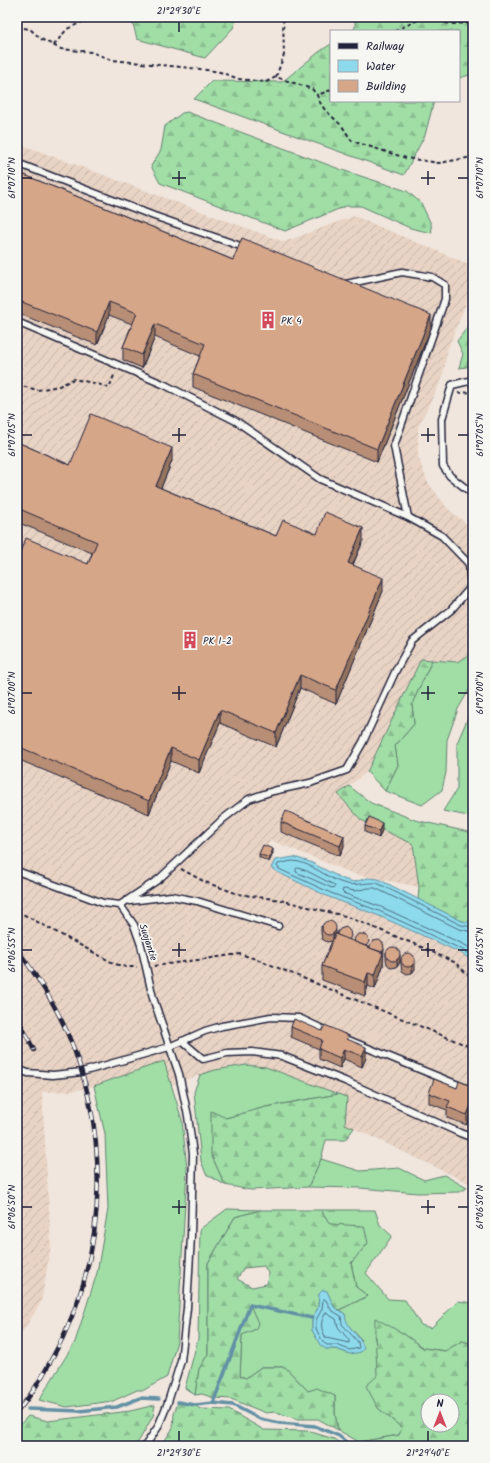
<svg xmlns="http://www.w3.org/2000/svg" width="490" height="1463" viewBox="0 0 490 1463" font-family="Kalam,sans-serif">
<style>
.industrial{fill:url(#industrial-furrows)}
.grass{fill:#a0dea6;stroke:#618070}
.forest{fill:url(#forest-firs);stroke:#618070;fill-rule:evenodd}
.water{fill:#8ddaec;stroke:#6290a5}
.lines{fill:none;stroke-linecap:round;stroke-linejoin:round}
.shore{stroke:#4d6c82;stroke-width:1}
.stream{stroke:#6290a5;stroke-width:3.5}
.lane-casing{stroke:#22223b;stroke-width:9}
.path{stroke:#22223b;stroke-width:2;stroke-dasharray:4 3;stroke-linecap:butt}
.lane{stroke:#f6f6f2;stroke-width:6}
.rail-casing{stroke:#22223b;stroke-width:4.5}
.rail{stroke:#f6f6f2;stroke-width:3;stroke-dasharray:9;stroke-linecap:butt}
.wall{fill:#b88f76;stroke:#22223b}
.shaded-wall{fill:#967460;stroke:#22223b}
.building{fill:#d6a689;stroke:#22223b}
.ticks{fill:none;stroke:#22223b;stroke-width:1.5}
.labels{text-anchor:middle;stroke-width:3.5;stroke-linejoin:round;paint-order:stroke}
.poi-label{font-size:10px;fill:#22223b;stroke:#f6f6f2;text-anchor:start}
.street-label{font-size:10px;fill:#22223b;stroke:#f6f6f2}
.neatline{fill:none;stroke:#22223b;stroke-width:1.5}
.ticks-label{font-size:10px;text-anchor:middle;fill:#22223b}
</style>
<defs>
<pattern id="industrial-furrows" width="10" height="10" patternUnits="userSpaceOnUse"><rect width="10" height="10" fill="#e8d3c4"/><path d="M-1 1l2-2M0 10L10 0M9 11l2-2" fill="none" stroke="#c7b5a9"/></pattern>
<pattern id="forest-firs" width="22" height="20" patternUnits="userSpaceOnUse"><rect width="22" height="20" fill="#a0dea6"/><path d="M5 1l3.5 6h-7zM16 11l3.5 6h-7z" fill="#8abe90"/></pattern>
</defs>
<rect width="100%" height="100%" fill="#f0e6dd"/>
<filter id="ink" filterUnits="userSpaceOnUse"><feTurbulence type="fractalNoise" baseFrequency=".025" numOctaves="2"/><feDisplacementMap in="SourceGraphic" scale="8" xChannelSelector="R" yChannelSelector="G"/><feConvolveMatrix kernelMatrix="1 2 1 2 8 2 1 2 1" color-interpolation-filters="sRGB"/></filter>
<g filter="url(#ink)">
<path class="industrial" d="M17 143 284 242 354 216 473 266V286L448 348 442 379 418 427V456L427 481 448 509 473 529V653L458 662 421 659 367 772 338 794 361 820 413 844 419 887 354 874 270 840 266 849 275 860 272 868 277 872 329 897 377 915 459 952 473 961V1185L345 1124 346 1097 266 1067 246 1065 215 1070 171 1085 164 1062 94 1086 73 1091 42 1092 51 1245 41 1302 17 1341Z"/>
<g class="grass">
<path d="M473 653V683L458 709 447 740 446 772 442 790 422 805 385 791 398 765 395 746 414 724 412 704 432 660 457 662Z"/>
<path d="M473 706V817L443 811 457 789V743Z"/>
<path d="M164 1061 182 1120 187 1169 177 1341 167 1377 144 1390H137L113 1401 67 1407 39 1400 75 1342 97 1273 108 1209 105 1134 94 1086Z"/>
<path d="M246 1065 266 1067 338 1094 266 1107 226 1118 211 1154 225 1185 206 1174 201 1161 194 1092 200 1075 215 1070Z"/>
<path d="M321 1159 360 1171 399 1168 424 1180 444 1175 467 1188 459 1192 418 1193 360 1188 308 1187Z"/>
<path d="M227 1209 261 1210 235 1217 208 1263V1354L199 1369 195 1395 185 1388 198 1339 200 1229Z"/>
<path d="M321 1210H375L380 1225 392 1236 366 1273 388 1299 405 1300 421 1325 431 1328 458 1301 473 1303V1344L462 1341 446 1351 423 1348 404 1334 374 1335 377 1348 378 1408 402 1428 399 1435 359 1442 338 1430 335 1414V1396L308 1391 285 1367H261L246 1378 240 1376 242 1334 256 1329 250 1305 312 1318V1330L326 1349H336L350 1354 362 1340 345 1322V1314L339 1310 368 1296 356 1287 351 1263 368 1243 330 1224Z"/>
</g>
<g class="forest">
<path d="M134 17H237L233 28 205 58 137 39 132 20Z"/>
<path d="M355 17H473V74L459 78V31H351L355 28Z"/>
<path d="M331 44V101H434L425 135 404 175 194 99 212 81 282 82 319 52Z"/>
<path d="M187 112 342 170 407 191 421 203 431 224 432 233 410 228 361 206H346L285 231 160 183 151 166 161 150 165 126 182 113Z"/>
<path d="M473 320V366L459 368 463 354 457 341Z"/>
<path d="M421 659 432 660 412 704 414 724 395 746 398 765 385 791 367 772Z"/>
<path d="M349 786 371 803 415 820 473 833V923L462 921 418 900 419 887 413 844 361 820 338 794Z"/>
<path d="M338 1094 347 1097 345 1124 354 1128 345 1140H326L321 1159 308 1187 251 1190 225 1185 211 1154V1111L226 1118 266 1107Z"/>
<path d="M261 1210H321L330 1224 364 1226 368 1243 351 1263 356 1287 368 1296 339 1310 334 1307 327 1292 319 1294 318 1308 312 1318 250 1305 258 1323 256 1329 242 1335 240 1376 246 1378 261 1367H285L308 1391 317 1388 335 1396V1414L338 1430 318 1419H298L275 1412 266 1413 231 1399 214 1398 202 1394 195 1395 199 1369 208 1354V1263L235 1217ZM264 1266 268 1273 267 1284 252 1287 237 1279 244 1268Z"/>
<path d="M375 1318 404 1334 423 1348 445 1351 462 1341 473 1344V1446H363L359 1442 399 1435 402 1428 378 1408 366 1386 377 1376C377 1356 374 1337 375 1318ZM428 1401H452V1425H428Z"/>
<path d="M178 1402 195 1405 200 1409 229 1410 264 1430 308 1431 334 1439 344 1446H161L173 1428 174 1414Z"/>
<path d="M155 1405 153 1416 136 1446H17V1428L28 1416 48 1421 130 1411Z"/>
</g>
<g class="water">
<path d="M294 857 310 862 343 879 354 882 368 878 378 879 462 921 473 923V961L459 952 377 915 329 897 277 872 271 868 275 860Z"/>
<path d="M323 1290 327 1291 334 1307 345 1314C346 1329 360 1334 364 1348L361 1352 350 1354 336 1349H326L320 1345 312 1330V1318L318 1308 319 1294Z"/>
</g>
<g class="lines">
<g class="shore">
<path d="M298 868 307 871 334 885 335 887 332 888 296 872V869Z"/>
<path d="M473 927 461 925 377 883C364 882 355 887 343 883 326 878 312 863 294 861 289 861 283 863 278 864L277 866 279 869 331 893 379 911 461 949 473 956"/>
<path d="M473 932 459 929 375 888H368L355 891 344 889 342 890 343 893 381 907 463 944 473 950"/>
<path d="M324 1299 326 1300 331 1310 341 1316 342 1324 358 1342 359 1348 350 1350 336 1345H327L323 1342 316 1329V1320L322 1309 323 1300Z"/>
<path d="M326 1313 336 1319 338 1327 349 1340V1343L326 1338C321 1329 319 1322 326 1313Z"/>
</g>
<g class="stream">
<path d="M178 1402 195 1405 213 1403 233 1405 260 1419 279 1423 315 1426 339 1436 351 1446"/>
<path d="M213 1403 250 1305 312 1318"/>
<path d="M28 1409 79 1411 117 1407 140 1398 159 1399"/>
</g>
<g class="lane-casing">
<g id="lane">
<path d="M17 163 154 216 246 248"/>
<path d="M346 284 402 272 432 277 445 285V299L394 446 408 517"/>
<path d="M17 322 165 385 236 421 320 479 408 517 442 536 469 564 471 587 451 610 412 641 396 670 363 742 347 770 310 783 273 791 249 799 223 819 159 879 120 905"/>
<path d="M473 380 452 385 442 419 443 466 450 476 473 494"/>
<path d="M17 871 103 903 120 905 134 925 141 945 153 998 179 1074 188 1116 193 1154 191 1236 187 1308 181 1361 167 1405 158 1427 145 1446"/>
<path d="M130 901 171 896 197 901 278 926"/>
<path d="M341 1037 473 1091"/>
<path d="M182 1041 203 1059 227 1053 252 1052 282 1056 345 1081 460 1133 473 1138"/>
<path d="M17 1069 28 1073 53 1075 82 1072 169 1047 205 1031 222 1026 271 1017 299 1018 329 1032"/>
</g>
</g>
<g class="path">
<path d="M425 17 450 24 473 23"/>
<path d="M17 27 30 29 41 39 61 49 91 52 112 60 200 69 220 72 239 79 266 82 276 77 312 89 317 95"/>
<path d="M395 31 424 17"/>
<path d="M54 45 67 29 86 20 110 17"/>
<path d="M276 77 284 55 283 17"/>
<path d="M331 90 317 95 319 101 325 110 342 126 352 141 406 158 439 163 473 157"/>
<path d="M17 385 38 390 59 386 74 379 98 384 109 388 115 373"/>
<path d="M458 393 473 392"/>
<path d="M181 869 205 882 238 894 280 900 345 916 417 945 456 963 473 980"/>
<path d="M17 912 21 913 115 964 126 967H137"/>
<path d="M154 966 240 954 259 960 473 1048"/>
</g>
<use href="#lane" class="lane"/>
<g class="rail-casing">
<g id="rail">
<path d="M17 949C36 975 54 1002 67 1032 109 1128 108 1242 63 1337 50 1363 36 1390 17 1412"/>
<path d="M17 1017 34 1050"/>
</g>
</g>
<use href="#rail" class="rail"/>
</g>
<g class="wall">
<path d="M17 172 233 260 431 328 377 462 193 387V374L200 356 155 337 142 368 123 360V347L132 324 109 315 97 345 17 313Z"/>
<path d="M17 442 70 465 172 461 161 488 276 536 317 534 363 541 353 565 383 591 336 704 300 688 276 747 220 723 199 773 171 761 149 814 17 759V559L88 564 92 553 17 522Z"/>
<path d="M281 822 344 846 340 856 281 832Z"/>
<path d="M365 826 382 830 379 838 365 832Z"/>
<path d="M273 853 269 862 259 857V854Z"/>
<path d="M321 926 336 935 354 942V939L384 956 383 957V966L375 989 368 986 365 996 322 980V966L332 941 327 942 322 939 321 933Z"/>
<path d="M386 952 400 962 397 967 391 968 387 964 386 959Z"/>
<path d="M401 959 415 969 412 973 407 974 402 971 401 965Z"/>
<path d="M291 1027 322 1031 349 1040 366 1058 362 1067 344 1059 340 1068 319 1059V1049L291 1037Z"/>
<path d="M473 1087 467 1125 447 1118V1110L429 1103V1093L457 1088Z"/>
</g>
<g class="shaded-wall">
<path d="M109 302V315L97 345V332Z"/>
<path d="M431 315V328L377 462V449Z"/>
<path d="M155 324V337L142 368V355Z"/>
<path d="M172 448V461L156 500V486Z"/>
<path d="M363 528V541L348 576V563Z"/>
<path d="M383 578V591L336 704V690Z"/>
<path d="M300 675V688L276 747V733Z"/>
<path d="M220 710V723L199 773V760Z"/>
<path d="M171 748V761L149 814V801Z"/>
<path d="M382 823V830L379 838V831Z"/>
<path d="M344 836V846L340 856V846Z"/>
<path d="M273 849V853L269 862V858Z"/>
<path d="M336 930V937L333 941V934Z"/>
<path d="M384 949 383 966 375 989V975L381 954Z"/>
<path d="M400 955V962L397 967V960Z"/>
<path d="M415 962V969L412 973V966Z"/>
<path d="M368 973V986L365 996V982Z"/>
<path d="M366 1047V1058L362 1067V1056Z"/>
<path d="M344 1049V1059L340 1068V1058Z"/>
<path d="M473 1100V1111L467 1125V1115Z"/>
</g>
<g class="building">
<path d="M17 172 233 260 242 238 431 315 377 449 193 374 205 344 155 324 142 355 123 347 137 313 109 302 97 332 17 300Z"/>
<path d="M91 414 172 448 156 486 276 536 283 520 317 534 325 512 363 528 348 563 383 578 336 690 300 675 276 733 220 710 199 760 171 748 149 801 17 746V559L26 538 88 564 97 542 17 508V442L70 465Z"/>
<path d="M286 811 344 836 340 846 281 822Z"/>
<path d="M369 817 382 823 379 831 365 826Z"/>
<path d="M263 845 273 849 269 858 259 854Z"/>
<circle cx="329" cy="928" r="7"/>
<path d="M346 927 350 931 351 936 349 940 337 935V933L340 929Z"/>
<path d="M335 934 383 953 375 975 368 973 365 982 322 966Z"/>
<path d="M358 934H363L368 937 369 942 366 946 355 942 354 939Z"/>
<path d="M379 940 383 943 384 949 382 952 370 948V946L373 941Z"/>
<circle cx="393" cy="954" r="7"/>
<circle cx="408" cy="960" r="7"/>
<path d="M294 1019 322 1031 325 1025 349 1036 347 1039 366 1047 362 1056 344 1049 340 1058 319 1049 322 1040 291 1027Z"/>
<path d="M434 1079 457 1088 459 1081 473 1087V1100L467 1115 447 1107 450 1101 429 1093Z"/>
</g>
</g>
<path class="ticks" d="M179 22V32M179 171V185M428 171V185M22 178H32M172 178H186M421 178H435M458 178H468M179 428V442M428 428V442M22 435H32M172 435H186M421 435H435M458 435H468M179 686V700M428 686V700M22 693H32M172 693H186M421 693H435M458 693H468M179 943V957M428 943V957M22 950H32M172 950H186M421 950H435M458 950H468M179 1200V1214M428 1200V1214M22 1207H32M172 1207H186M421 1207H435M458 1207H468M179 1431V1441M428 1431V1441"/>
<defs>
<g id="building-bare" transform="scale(1.38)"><path d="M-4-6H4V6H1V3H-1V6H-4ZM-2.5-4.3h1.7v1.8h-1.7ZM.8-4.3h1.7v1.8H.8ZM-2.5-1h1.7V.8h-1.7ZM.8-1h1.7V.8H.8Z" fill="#d1495b" stroke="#f6f6f2" stroke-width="2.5" paint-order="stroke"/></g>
</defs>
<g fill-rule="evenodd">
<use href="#building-bare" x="268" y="320"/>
<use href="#building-bare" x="190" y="640"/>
</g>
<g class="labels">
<g class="poi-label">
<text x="281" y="324">PK 4</text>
<text x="203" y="644">PK 1-2</text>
</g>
<g class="street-label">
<text transform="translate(149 942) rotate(72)" y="4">Suojantie</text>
</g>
</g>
<rect width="490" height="1463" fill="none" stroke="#f6f6f2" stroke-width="44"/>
<rect x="330" y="30" width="130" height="72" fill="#f6f6f2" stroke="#a1a1a9"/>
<rect x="338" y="43" width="20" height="6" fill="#22223b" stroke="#a1a1a9"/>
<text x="366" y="50" font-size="12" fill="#22223b">Railway</text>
<rect x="338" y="60" width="20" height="12" fill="#8ddaec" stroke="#a1a1a9"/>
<text x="366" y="70" font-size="12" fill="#22223b">Water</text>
<rect x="338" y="80" width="20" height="12" fill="#d6a689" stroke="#a1a1a9"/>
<text x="366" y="90" font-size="12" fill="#22223b">Building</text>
<g transform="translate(440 1413)"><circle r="19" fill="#f6f6f2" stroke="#a1a1a9"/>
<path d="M0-3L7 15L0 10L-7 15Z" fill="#d1495b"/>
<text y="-6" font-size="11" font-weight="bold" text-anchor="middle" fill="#22223b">N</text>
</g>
<rect x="22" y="22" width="446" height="1419" class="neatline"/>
<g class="ticks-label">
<text x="179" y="14">21°29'30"E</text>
<text transform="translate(11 178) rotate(-90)" y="4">61°07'10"N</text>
<text transform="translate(479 178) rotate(-90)" y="4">61°07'10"N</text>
<text transform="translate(11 435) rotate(-90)" y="4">61°07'05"N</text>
<text transform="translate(479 435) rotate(-90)" y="4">61°07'05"N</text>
<text transform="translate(11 693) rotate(-90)" y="4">61°07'00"N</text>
<text transform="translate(479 693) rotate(-90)" y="4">61°07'00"N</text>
<text transform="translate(11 950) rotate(-90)" y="4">61°06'55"N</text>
<text transform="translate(479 950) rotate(-90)" y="4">61°06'55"N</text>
<text transform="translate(11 1207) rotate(-90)" y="4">61°06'50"N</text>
<text transform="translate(479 1207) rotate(-90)" y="4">61°06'50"N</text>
<text x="179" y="1456">21°29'30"E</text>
<text x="428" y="1456">21°29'40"E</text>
</g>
</svg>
